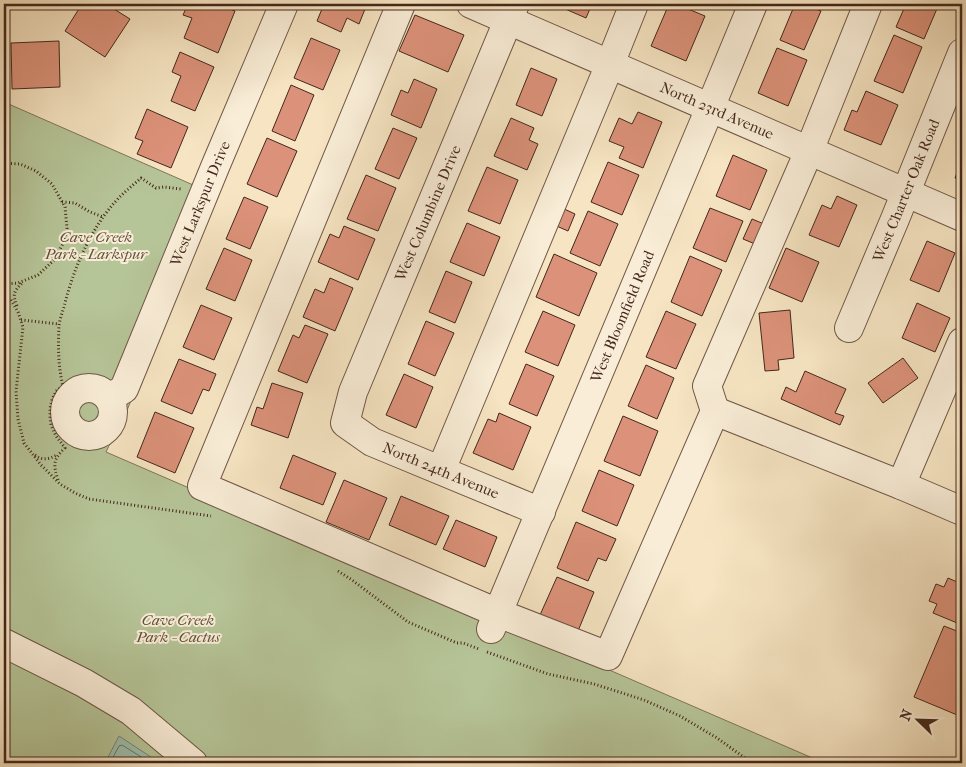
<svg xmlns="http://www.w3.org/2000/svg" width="966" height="767" viewBox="0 0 966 767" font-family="'IM FELL French Canon',serif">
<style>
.green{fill:#b6c598;stroke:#7d765a}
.water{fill:#9dbfae;stroke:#798374}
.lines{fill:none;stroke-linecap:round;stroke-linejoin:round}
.shore{stroke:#707465;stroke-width:1}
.building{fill:#dc927a;stroke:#44281c}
.minor-casing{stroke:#705746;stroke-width:30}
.path{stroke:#44281c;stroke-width:3;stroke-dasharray:1 2.5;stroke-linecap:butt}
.minor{stroke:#f9edd7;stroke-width:28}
.labels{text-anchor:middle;stroke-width:4;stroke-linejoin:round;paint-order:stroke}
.street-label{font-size:15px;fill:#44281c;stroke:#f9edd7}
.park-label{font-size:15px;font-style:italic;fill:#604f3b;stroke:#f9edd7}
</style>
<rect width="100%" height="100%" fill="#f6e4c2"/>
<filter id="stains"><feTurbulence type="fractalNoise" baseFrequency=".004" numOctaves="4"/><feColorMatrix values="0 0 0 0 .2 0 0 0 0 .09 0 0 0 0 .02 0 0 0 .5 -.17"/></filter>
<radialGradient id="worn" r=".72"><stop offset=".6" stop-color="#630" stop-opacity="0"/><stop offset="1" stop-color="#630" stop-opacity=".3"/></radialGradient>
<path class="green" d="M4 102 216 195 118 432C114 439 109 444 106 452L824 763H4Z"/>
<path class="water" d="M119 736 160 763H105Z"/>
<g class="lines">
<path class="shore" d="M110 763 119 746 122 745 151 763"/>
</g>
<g class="building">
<path d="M82 4H106L130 19 105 57 65 31Z"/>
<path d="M188 4H219L235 11 218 53 184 38 192 18 183 15Z"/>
<path d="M324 4H367L359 24 347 18 341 32 317 21Z"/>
<path d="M556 4H592L586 18 556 5Z"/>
<path d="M669 4H676L705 16 686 61 651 46Z"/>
<path d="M795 4H804L821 11 804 50 780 40Z"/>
<path d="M906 4H939L924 39 896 27Z"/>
<path d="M415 15 464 35 448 72 399 51Z"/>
<path d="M894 35 922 47 903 93 874 81Z"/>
<path d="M311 38 340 50 323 90 294 78Z"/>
<path d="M59 41 60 87 12 89 11 43Z"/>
<path d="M777 48 807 60 788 106 758 93Z"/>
<path d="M180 52 214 67 195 111 171 101 181 76 172 72Z"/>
<path d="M531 68 557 79 542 116 516 105Z"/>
<path d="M414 79 437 89 421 128 391 115 401 90 408 93Z"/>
<path d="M291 85 314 95 295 141 272 131Z"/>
<path d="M866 91 898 105 881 145 844 130 852 110 857 112Z"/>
<path d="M147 109 188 127 171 168 137 154 143 141 135 138Z"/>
<path d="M638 112 662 122 643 168 619 158 624 147 609 141 619 118 632 124Z"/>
<path d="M511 118 534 128 529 140 538 144 527 170 494 156Z"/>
<path d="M393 128 417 138 399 179 375 169Z"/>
<path d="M267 138 297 151 277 197 247 184Z"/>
<path d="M733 155 767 170 750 210 716 196Z"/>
<path d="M962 160V181L955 178Z"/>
<path d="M608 162 639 175 622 215 591 202Z"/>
<path d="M487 167 518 180 500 224 468 211Z"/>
<path d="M366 175 396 188 378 231 347 219Z"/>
<path d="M837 196 857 205 839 247 809 235 822 205 831 209Z"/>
<path d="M244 197 268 207 250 249 226 239Z"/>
<path d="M560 207 575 214 568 231 552 224Z"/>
<path d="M710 208 743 221 726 262 693 248Z"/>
<path d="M588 211 618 224 600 266 570 253Z"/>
<path d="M752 219 769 226 760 246 743 239Z"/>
<path d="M467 223 500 237 484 276 450 262Z"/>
<path d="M344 226 375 239 358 280 318 262 330 234 339 238Z"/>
<path d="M927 241 955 253 939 292 910 280Z"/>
<path d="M224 248 252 260 235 301 206 289Z"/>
<path d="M786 248 819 262 802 302 769 288Z"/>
<path d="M554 254 597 273 579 316 536 297Z"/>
<path d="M690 256 722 270 702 316 671 302Z"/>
<path d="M446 271 472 282 455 323 429 312Z"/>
<path d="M330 278 353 288 335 331 303 317 315 289 324 293Z"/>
<path d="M917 303 950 318 935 352 902 338Z"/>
<path d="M201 305 232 318 214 360 183 347Z"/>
<path d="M790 310 794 358 778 360 779 370 765 371 759 313Z"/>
<path d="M543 311 575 325 558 366 525 352Z"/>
<path d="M666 311 696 324 676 369 646 357Z"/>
<path d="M426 321 454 333 435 376 408 364Z"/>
<path d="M305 325 328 334 307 383 278 371 293 335 299 338Z"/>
<path d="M903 358 918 378 883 403 868 383Z"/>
<path d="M179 359 216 374 209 391 203 389 192 414 161 401Z"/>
<path d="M526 364 554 376 537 416 509 404Z"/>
<path d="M646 365 674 378 657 419 628 406Z"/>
<path d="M805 371 846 389 835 413 844 416 840 425 781 399 786 387 796 392Z"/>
<path d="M404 374 433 387 416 428 386 415Z"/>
<path d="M272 383 303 393 288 438 251 425 257 407 263 409Z"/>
<rect x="960" y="401" width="2" height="46"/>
<path d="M155 412 194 428 175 473 137 457Z"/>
<path d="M499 413 531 427 513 470 473 453 488 419 496 422Z"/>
<path d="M623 416 658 431 640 476 604 461Z"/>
<path d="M293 455 336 473 323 505 280 488Z"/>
<path d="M599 470 634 485 617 526 582 511Z"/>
<path d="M344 480 387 498 369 540 326 522Z"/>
<path d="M401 496 449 516 436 545 389 525Z"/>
<path d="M456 520 497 537 485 567 443 549Z"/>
<path d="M576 522 616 539 606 561 598 558 588 581 557 568Z"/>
<path d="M557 577 594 592 578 631 540 615Z"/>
<path d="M948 578 962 584V625L933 613 937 604 929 601 936 584 944 587Z"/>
<path d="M944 626 962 633V717L914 697Z"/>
</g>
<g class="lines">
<g class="minor-casing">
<g id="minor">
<path d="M401 4 202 486 498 613 608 656 715 411 901 485 962 511"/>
<path id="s1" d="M471 4 962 217"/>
<path id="s2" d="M515 4 353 392 345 423 372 442 541 512"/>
<path id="s3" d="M849 328 895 219 962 53"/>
<circle cx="89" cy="412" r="24"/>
<path id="s4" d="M109 398 124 389 215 167 284 4"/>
<path d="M715 411 707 386 809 151 868 4"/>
<path d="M441 470 610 64 634 4"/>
<path d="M901 485 962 342"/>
<path id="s5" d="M491 629 710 108 753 4"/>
<path d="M4 643 84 683 131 711 193 763"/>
</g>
</g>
<g class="path">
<path d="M4 163 20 164 36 171 52 184 65 207 67 228 64 242 54 260 38 275 18 283 4 284"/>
<path d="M62 202 75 203 90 212 103 217"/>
<path d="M4 292 11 300 18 312 23 327 16 391 18 419 24 443 41 465 60 484 75 493 89 499 211 516"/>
<path d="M17 306C12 294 14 291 23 282"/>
<path d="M21 320 59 324"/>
<path d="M35 455C42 461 49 459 57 455"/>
<path d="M58 480C53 465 53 459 65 448L56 436 51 425 50 418V408L52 400 56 391 63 386C58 367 58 345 59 325 60 319 62 313 64 307 73 270 90 230 115 202 123 193 132 186 141 178L156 188 164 187 181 189"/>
<path d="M338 571 352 580 408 622 457 643H463L479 649"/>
<path d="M487 652 548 674 594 684 644 700 680 716 717 738 752 763"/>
</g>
<use href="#minor" class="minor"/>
</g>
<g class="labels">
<g class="street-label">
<text dy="5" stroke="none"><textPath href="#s1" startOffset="268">North 23rd Avenue</textPath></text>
<text dy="5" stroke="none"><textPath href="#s3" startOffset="149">West Charter Oak Road</textPath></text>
<text dy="5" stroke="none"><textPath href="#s4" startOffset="218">West Larkspur Drive</textPath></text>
<text transform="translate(428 213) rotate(-67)" y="5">West Columbine Drive</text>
<text dy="5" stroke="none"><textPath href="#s5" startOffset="339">West Bloomfield Road</textPath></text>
<text dy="5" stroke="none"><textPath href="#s2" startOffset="560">North 24th Avenue</textPath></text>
</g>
<g class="park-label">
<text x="96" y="242">Cave Creek<tspan x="96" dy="17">Park - Larkspur</tspan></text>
<text x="178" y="625">Cave Creek<tspan x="178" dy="17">Park - Cactus</tspan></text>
</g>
</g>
<rect width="966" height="767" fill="none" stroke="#f6e4c2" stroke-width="20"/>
<rect x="5" y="5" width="956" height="757" fill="none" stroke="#44281c" stroke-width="2.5"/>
<rect x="10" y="10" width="946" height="747" fill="none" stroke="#44281c"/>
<g transform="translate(918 720) rotate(293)" stroke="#f9edd7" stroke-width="4" paint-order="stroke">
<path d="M0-4L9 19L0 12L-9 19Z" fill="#44281c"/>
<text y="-8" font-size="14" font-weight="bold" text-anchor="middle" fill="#44281c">N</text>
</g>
<rect width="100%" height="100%" filter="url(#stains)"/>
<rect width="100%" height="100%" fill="url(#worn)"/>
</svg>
